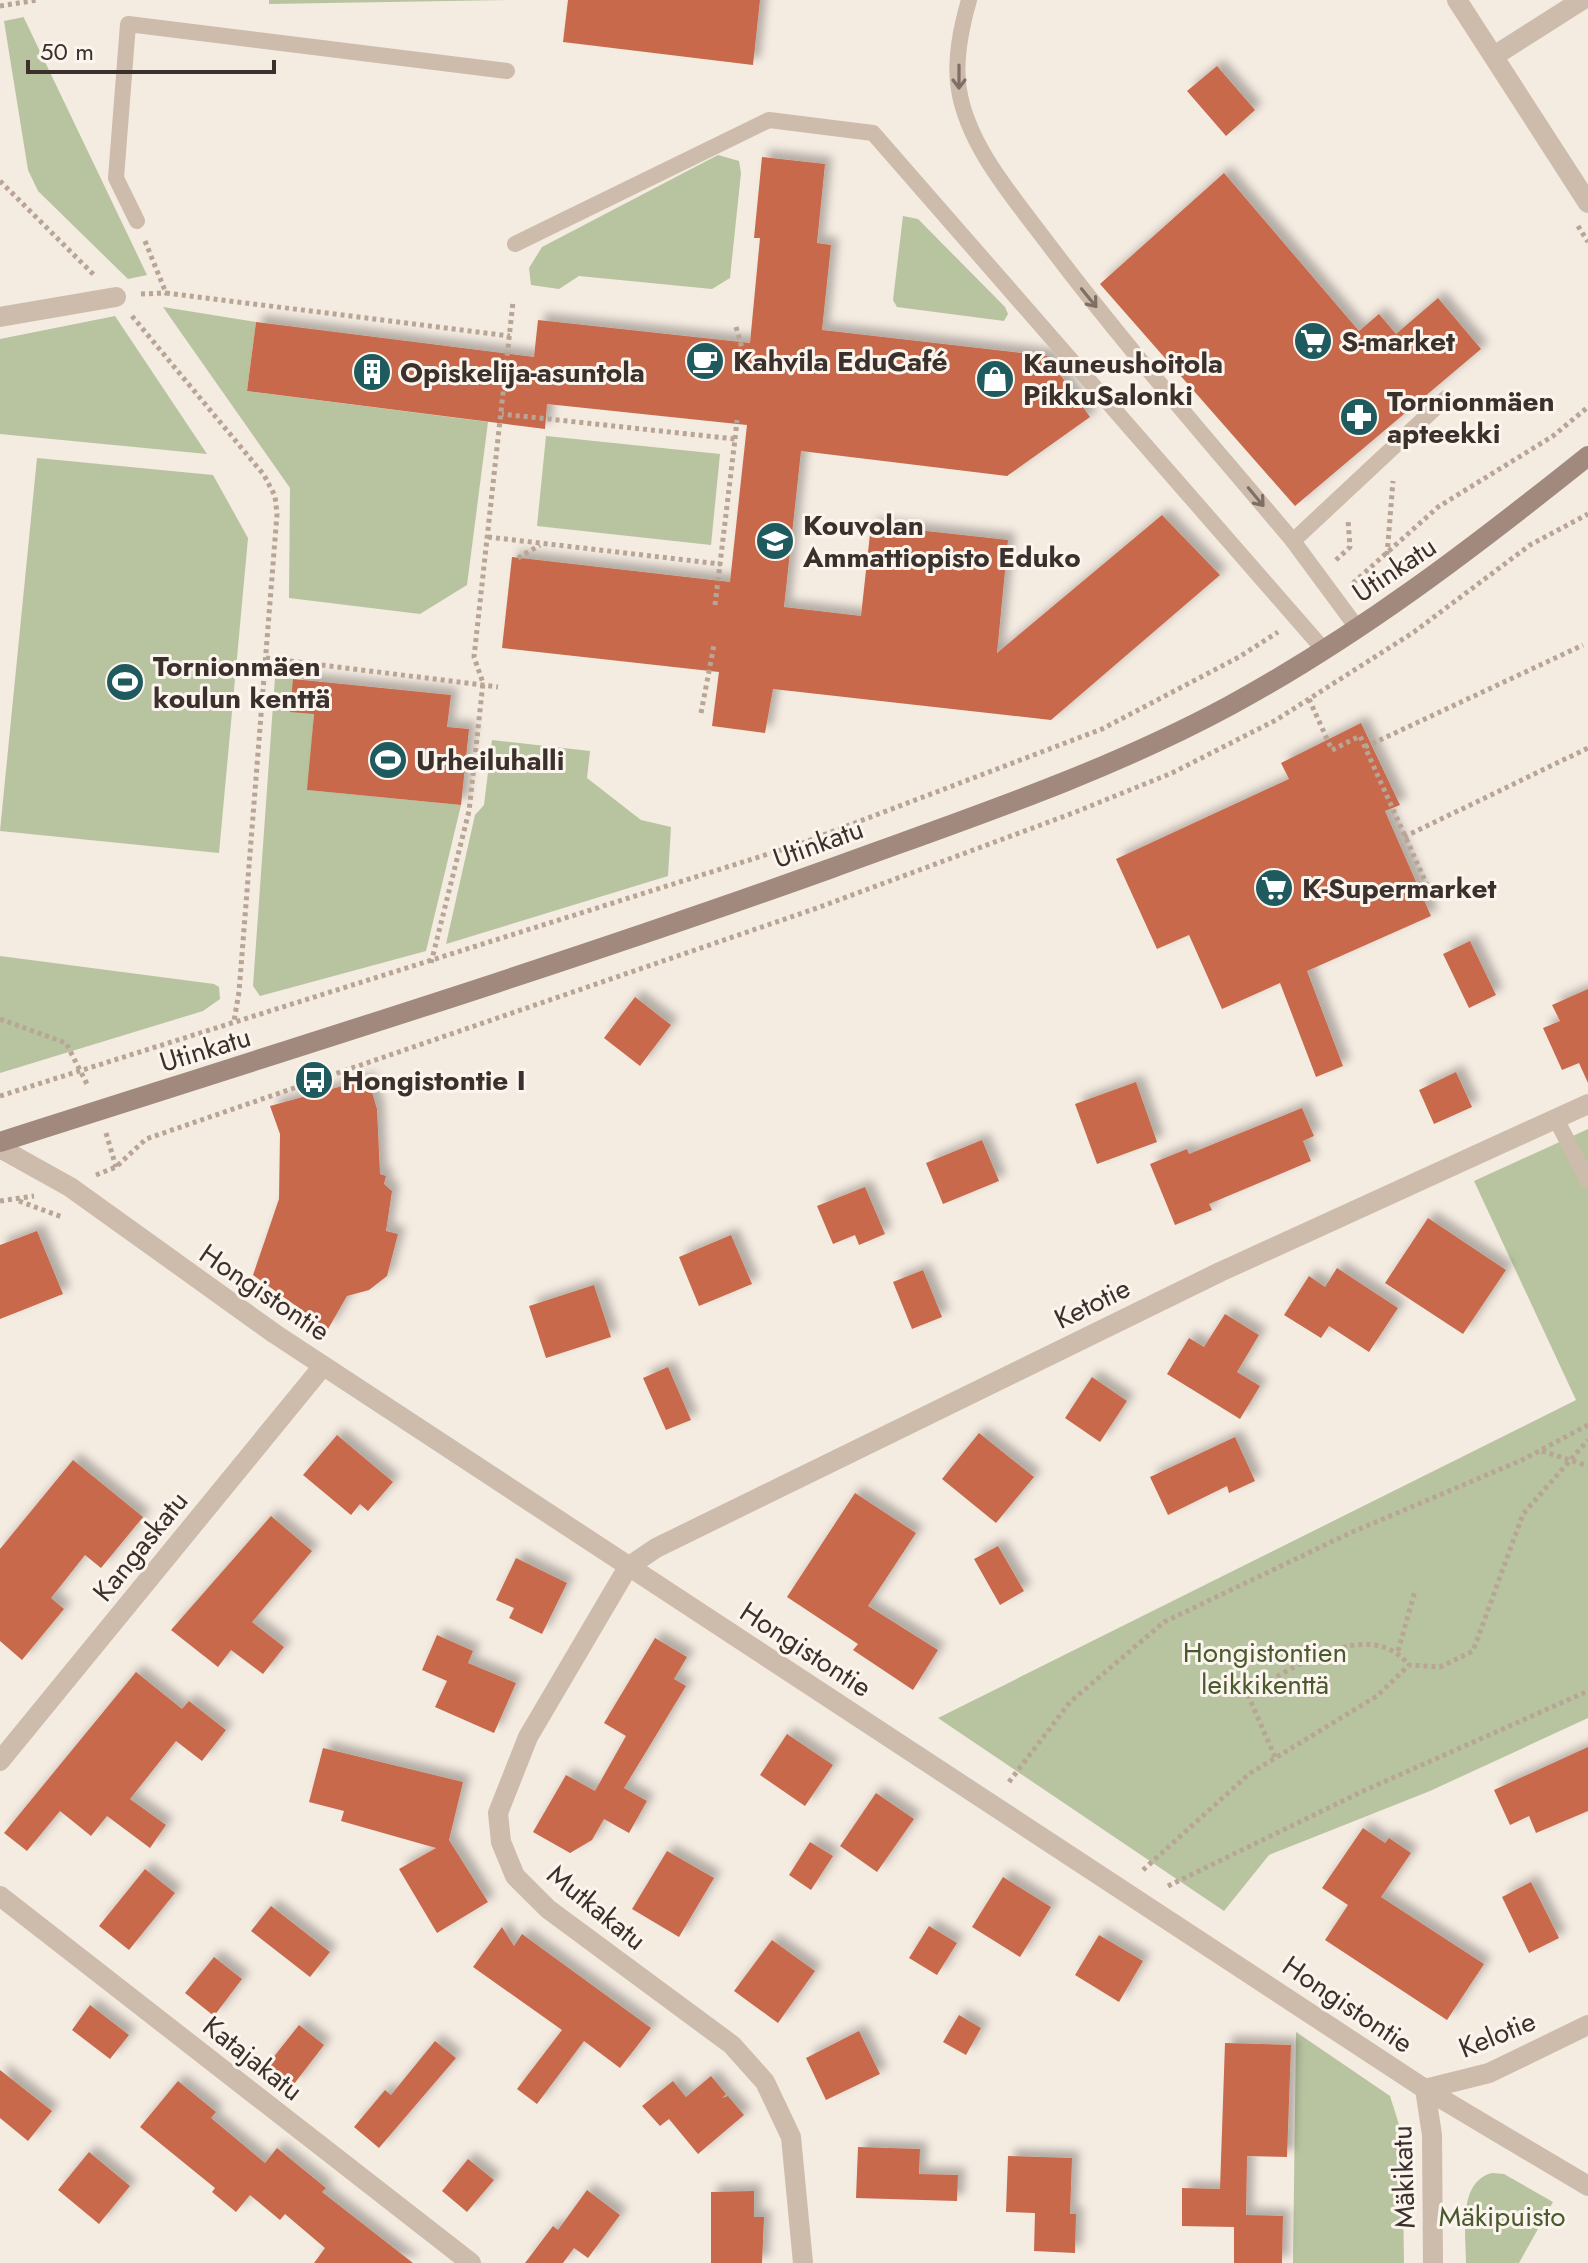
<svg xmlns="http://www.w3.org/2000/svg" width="1588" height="2263" viewBox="0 0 1588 2263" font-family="Jost,sans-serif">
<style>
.green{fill:#b8c4a0}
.building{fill:#c8694b;filter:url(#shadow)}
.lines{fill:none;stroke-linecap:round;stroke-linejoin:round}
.path{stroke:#b9a596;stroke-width:5;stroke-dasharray:4 4;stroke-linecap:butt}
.lane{stroke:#cdbbac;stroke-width:16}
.street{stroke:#cdbbac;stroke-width:20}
.secondary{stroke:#a18a7d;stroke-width:20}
.oneway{stroke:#7d6f65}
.labels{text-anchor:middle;stroke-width:6;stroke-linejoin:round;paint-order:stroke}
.poi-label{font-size:28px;font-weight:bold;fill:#3b302b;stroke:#fbf5ee;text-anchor:start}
.street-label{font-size:28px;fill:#3b302b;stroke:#fbf5ee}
.park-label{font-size:28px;fill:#4a5a2e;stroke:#fbf5ee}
</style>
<defs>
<filter id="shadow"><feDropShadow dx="7" dy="-7" stdDeviation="4" flood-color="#0004"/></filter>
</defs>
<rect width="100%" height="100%" fill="#f4ebe1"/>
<g class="green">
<path d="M269 0H508L269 4Z"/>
<path d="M24 17V18L147 275 128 279 38 191 28 170 4 21Z"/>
<path d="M718 155 739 161 741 173 730 278 712 289 579 276 559 289 531 285 529 268 542 247Z"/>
<path d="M903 216 918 219 1005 307 1008 314 1004 321 897 307 893 300Z"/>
<path d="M163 307 256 322 247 391 488 422 467 585 420 614 289 598 290 488Z"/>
<path d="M115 316 207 454 0 434V339Z"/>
<path d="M546 436 720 454 711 545 537 526Z"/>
<path d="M37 458 213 475 248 538 219 853 0 831Z"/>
<path d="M275 677 293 679 314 714 308 790 461 805 426 951 260 996 253 986Z"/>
<path d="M492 740 590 751 587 778 641 820 671 827 668 876 446 944 475 815 484 805Z"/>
<path d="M0 956 214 984 219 987 220 999 203 1011 0 1073Z"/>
<path d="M1588 1129V1718L1430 1791 1269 1855 1224 1911 938 1718 1576 1400 1474 1181Z"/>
<path d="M1296 2032 1390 2096 1402 2134 1404 2263H1293Z"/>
<path d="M1492 2173 1504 2174 1553 2202 1519 2263H1466C1466 2234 1457 2182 1492 2173Z"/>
</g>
<g class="building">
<path d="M568 0H760L753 65 563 42Z"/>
<path d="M1217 66 1255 110 1226 136 1187 91Z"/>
<path d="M762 157 825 164 817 243 831 245 822 330 1047 356 1090 417 1007 476 801 451 784 607 861 616 871 525 1008 540 997 653 1162 515 1220 575 1051 720 773 689 765 733 712 726 719 672 502 648 512 557 730 582 747 425 547 404 545 429 247 391 256 322 534 357 538 320 750 343 760 238H754Z"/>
<path d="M1224 173 1359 331 1379 314 1396 334 1438 298 1481 349 1295 506 1100 284Z"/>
<path d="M293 679 451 695 447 727 469 729 461 805 307 790 314 714 290 712Z"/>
<path d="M1361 723 1400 805 1385 811 1431 916 1307 971 1343 1066 1316 1077 1280 983 1222 1009 1189 935 1157 949 1116 859 1289 779 1281 763Z"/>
<path d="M1470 941 1496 995 1469 1008 1443 954Z"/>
<path d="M1588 989V1083L1579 1063 1562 1070 1543 1028 1560 1021 1552 1005Z"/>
<path d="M635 997 671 1025 640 1066 604 1038Z"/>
<path d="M1456 1072 1472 1107 1434 1124 1419 1090Z"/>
<path d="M368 1079 377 1109 380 1174 386 1176 384 1184 392 1191 386 1231 398 1234 387 1276 369 1290 347 1296 328 1329 253 1275 279 1199 280 1134 270 1106Z"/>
<path d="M1136 1082 1157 1142 1097 1164 1075 1104Z"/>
<path d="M1302 1108 1314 1136 1303 1141 1311 1161 1209 1204 1212 1210 1175 1225 1150 1164 1187 1149 1189 1154Z"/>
<path d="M982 1140 999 1181 943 1204 926 1163Z"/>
<path d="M865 1187 885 1234 859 1245 855 1235 833 1244 817 1206Z"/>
<path d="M1428 1218 1506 1270 1463 1334 1385 1283Z"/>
<path d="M37 1231 63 1294 0 1319V1245Z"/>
<path d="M731 1235 752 1284 699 1306 679 1257Z"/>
<path d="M1337 1268 1398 1308 1369 1352 1329 1326 1321 1338 1284 1315 1309 1276 1325 1287Z"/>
<path d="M923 1270 942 1317 912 1329 893 1282Z"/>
<path d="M594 1285 611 1337 546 1358 529 1306Z"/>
<path d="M1225 1314 1259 1335 1237 1372 1260 1386 1240 1419 1167 1374 1189 1338 1204 1347Z"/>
<path d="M668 1367 691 1420 666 1430 643 1378Z"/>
<path d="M1092 1377 1127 1401 1100 1442 1065 1418Z"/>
<path d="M979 1433 1034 1477 996 1523 942 1479Z"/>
<path d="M337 1435 393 1482 368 1511 360 1504 351 1515 303 1475Z"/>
<path d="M1235 1437 1255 1481 1229 1493 1227 1486 1168 1515 1150 1477Z"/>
<path d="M73 1460 143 1517 101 1568 85 1555 51 1598 64 1609 22 1660 0 1641V1549Z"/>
<path d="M855 1493 916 1533 868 1606 938 1650 913 1690 853 1650 858 1644 787 1597Z"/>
<path d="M271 1516 312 1551 252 1622 284 1647 263 1674 231 1650 218 1667 171 1630Z"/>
<path d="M998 1546 1024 1591 1000 1605 974 1559Z"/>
<path d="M516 1558 567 1583 542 1634 509 1618 514 1608 496 1600Z"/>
<path d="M437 1635 473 1651 468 1663 516 1683 494 1733 435 1707 447 1681 422 1670Z"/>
<path d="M655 1638 687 1657 674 1679 686 1686 624 1788 647 1801 629 1833 604 1819 592 1840 570 1853 533 1832 566 1775 595 1791 626 1736 604 1723Z"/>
<path d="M136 1672 182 1709 189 1701 226 1730 202 1761 176 1741 130 1799 166 1825 150 1848 107 1816 91 1836 60 1811 27 1851 4 1833Z"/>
<path d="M787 1734 833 1765 805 1806 760 1775Z"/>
<path d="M1588 1747V1811L1536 1833 1529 1816 1510 1825 1494 1790Z"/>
<path d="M323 1748 463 1782 449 1840 488 1902 437 1933 399 1869 436 1848 341 1821 344 1811 309 1802Z"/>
<path d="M876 1793 914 1819 877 1872 840 1846Z"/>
<path d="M1363 1828 1385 1843 1389 1838 1411 1853 1381 1897 1484 1964 1447 2020 1325 1940 1348 1905 1322 1888Z"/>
<path d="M810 1842 833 1856 811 1890 789 1875Z"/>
<path d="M667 1851 714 1878 679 1937 632 1909Z"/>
<path d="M145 1869 175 1893 129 1950 99 1926Z"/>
<path d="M1003 1877 1051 1907 1020 1957 972 1927Z"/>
<path d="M1531 1882 1559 1938 1529 1953 1502 1897Z"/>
<path d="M271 1906 330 1952 310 1977 251 1931Z"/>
<path d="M929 1926 957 1943 937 1975 909 1958Z"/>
<path d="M502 1927 514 1946 522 1934 651 2028 620 2068 584 2041 537 2104 517 2089 562 2030 473 1967Z"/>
<path d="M1099 1935 1143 1961 1119 2002 1075 1975Z"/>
<path d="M772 1940 815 1971 778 2023 734 1991Z"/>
<path d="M214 1957 242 1979 214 2016 185 1993Z"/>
<path d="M90 2005 129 2035 110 2059 72 2030Z"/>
<path d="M959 2015 981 2028 966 2055 943 2042Z"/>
<path d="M299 2025 324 2045 294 2084 268 2064Z"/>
<path d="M859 2031 880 2074 826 2100 806 2058Z"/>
<path d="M435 2041 456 2058 379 2148 354 2127 385 2090 391 2095Z"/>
<path d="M1225 2043 1291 2045 1287 2157 1247 2156 1246 2215 1283 2216 1282 2263H1234V2227L1182 2226V2188L1220 2189Z"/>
<path d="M0 2070 52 2111 28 2141 0 2118Z"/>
<path d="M711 2076 726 2094 722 2098 728 2096 744 2115 698 2154 669 2119 660 2126 642 2106 673 2081 686 2097Z"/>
<path d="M178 2081 216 2112 211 2118 265 2163 277 2148 326 2188 322 2192 413 2263H314L325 2248 285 2214 280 2220 250 2195 236 2212 212 2192 215 2188 140 2127Z"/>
<path d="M858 2147 920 2149 919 2174 958 2175 957 2201 856 2198Z"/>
<path d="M89 2152 130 2186 99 2224 58 2190Z"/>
<path d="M1008 2156 1072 2158 1070 2214H1076L1075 2253 1034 2251 1035 2213 1006 2212Z"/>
<path d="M468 2159 494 2180 467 2212 442 2191Z"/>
<path d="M587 2190 620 2215 588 2258 574 2248 563 2263H525L553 2226 558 2230Z"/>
<path d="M754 2191V2217H764L762 2263H711V2192Z"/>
</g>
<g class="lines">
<g class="path">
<path d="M0 6 37 0"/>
<path d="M0 181 95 276"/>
<path d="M1578 226 1588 242"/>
<path d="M145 241 166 293 510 336"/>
<path d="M141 294 166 293"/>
<path d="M132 316 264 475 275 496 277 514 239 992 234 1021"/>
<path d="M736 327 742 348"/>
<path d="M735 439 737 420"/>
<path d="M488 537 720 564 735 439 502 414"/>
<path d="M1387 555 1393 481"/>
<path d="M518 558 540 545"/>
<path d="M1336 560 1350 547 1348 520"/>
<path d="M1353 583 1438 507 1553 436 1588 407"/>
<path d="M715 605 720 564"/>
<path d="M266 658 498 687"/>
<path d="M1309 699 1332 750 1360 736 1431 894"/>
<path d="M701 713 714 645"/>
<path d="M1365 747 1583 645"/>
<path d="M1404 837 1588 748"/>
<path d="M431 963 469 811 483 683 474 657 513 302"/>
<path d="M0 1019 66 1043 88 1086"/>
<path d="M0 1096 797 845 1102 729 1239 657 1278 632"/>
<path d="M106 1133 116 1167"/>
<path d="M96 1175 116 1167 146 1139 817 908 1073 813 1172 773 1276 720 1414 632 1530 545 1588 514"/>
<path d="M0 1201 34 1196"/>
<path d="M19 1201 62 1217"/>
<path d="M1542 1451 1588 1466"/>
<path d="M1398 1651 1415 1591"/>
<path d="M1275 1757 1247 1693C1290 1671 1368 1614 1409 1665"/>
<path d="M1009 1782 1070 1702 1164 1622 1350 1533 1522 1460 1588 1425"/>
<path d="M1143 1870 1249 1774 1377 1696 1409 1665 1440 1667 1473 1651 1523 1514 1588 1440"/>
<path d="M1168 1886 1361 1792 1588 1691"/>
</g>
<g class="lane">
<path d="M969 0C961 28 954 60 959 90 968 146 1013 197 1046 241 1124 345 1210 442 1293 541L1446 398"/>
<path d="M137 221 116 178 128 24 507 71"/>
<path d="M515 244 769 120 873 133 1324 650"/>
<path d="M1293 541 1358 629"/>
<path d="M1556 1119 1588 1181"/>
</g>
<g class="street">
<path d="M1457 0 1588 203"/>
<path d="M1494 56 1582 0"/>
<path d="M0 317 116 297"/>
<path d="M0 1148 70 1187 275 1334 1425 2089 1588 2186"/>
<path d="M0 1761 323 1366"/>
<path d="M0 1896 471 2263"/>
<path d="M803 2263 791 2137 765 2082 732 2045 548 1909 515 1876 501 1842 498 1813 528 1737 628 1567 656 1548 1220 1272 1588 1104"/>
<path d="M1433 2263 1432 2135 1425 2089 1489 2073 1588 2025"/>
</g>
<path class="secondary" d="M0 1142C278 1053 557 967 832 868 966 819 1103 774 1229 706 1358 636 1473 548 1588 456"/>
</g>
<defs><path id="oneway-shaft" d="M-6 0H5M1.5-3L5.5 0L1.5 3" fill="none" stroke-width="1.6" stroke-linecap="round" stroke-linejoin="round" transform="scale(2)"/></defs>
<g class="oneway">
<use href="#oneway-shaft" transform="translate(959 77) rotate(90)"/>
<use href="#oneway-shaft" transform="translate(1089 298) rotate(51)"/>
<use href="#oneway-shaft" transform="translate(1256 497) rotate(50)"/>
</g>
<defs>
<g id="supermarket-disc" transform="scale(2)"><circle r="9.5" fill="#1f5a5e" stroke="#fbf5ee"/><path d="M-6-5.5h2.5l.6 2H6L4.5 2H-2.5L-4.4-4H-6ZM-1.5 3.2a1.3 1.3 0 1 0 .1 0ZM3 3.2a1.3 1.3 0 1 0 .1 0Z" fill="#fff"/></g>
<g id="cafe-disc" transform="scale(2)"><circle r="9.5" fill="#1f5a5e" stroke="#fbf5ee"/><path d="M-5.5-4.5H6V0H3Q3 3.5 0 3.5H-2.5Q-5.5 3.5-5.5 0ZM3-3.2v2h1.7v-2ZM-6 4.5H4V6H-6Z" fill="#fff"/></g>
<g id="building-disc" transform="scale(2)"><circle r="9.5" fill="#1f5a5e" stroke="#fbf5ee"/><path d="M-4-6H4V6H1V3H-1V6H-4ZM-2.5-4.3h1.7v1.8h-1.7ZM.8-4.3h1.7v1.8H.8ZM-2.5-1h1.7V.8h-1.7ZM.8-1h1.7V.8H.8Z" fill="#fff"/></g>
<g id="shop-disc" transform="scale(2)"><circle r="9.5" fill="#1f5a5e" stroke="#fbf5ee"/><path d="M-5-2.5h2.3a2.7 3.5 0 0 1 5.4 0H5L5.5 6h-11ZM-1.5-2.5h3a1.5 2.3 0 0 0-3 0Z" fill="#fff"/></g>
<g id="pharmacy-disc" transform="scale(2)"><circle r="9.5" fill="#1f5a5e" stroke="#fbf5ee"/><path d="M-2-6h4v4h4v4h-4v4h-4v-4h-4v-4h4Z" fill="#fff"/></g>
<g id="school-disc" transform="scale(2)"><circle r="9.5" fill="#1f5a5e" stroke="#fbf5ee"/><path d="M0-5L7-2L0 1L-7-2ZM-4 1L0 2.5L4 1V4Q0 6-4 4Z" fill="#fff"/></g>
<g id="stadium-disc" transform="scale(2)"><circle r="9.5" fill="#1f5a5e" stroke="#fbf5ee"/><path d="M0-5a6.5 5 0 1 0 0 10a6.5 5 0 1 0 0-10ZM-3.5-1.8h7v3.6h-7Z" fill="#fff"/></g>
<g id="bus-disc" transform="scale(2)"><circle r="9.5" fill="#1f5a5e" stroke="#fbf5ee"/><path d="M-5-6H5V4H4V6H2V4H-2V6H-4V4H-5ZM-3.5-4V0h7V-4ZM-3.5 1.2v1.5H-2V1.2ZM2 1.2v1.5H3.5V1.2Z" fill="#fff"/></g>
</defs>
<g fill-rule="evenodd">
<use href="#supermarket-disc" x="1313" y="341"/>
<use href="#cafe-disc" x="705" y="361"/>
<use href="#building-disc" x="372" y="372"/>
<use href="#shop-disc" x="995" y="379"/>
<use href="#pharmacy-disc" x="1359" y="417"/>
<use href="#school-disc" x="775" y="541"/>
<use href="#stadium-disc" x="125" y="682"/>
<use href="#stadium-disc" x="388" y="760"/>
<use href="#supermarket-disc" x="1274" y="888"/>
<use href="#bus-disc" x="314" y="1080"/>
</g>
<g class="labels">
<g class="poi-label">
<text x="1341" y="351">S-market</text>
<text x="733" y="371">Kahvila EduCafé</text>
<text x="1023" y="373">Kauneushoitola<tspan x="1023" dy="32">PikkuSalonki</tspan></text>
<text x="400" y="382">Opiskelija-asuntola</text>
<text x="1387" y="411">Tornionmäen<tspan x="1387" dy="32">apteekki</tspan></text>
<text x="803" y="535">Kouvolan<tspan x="803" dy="32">Ammattiopisto Eduko</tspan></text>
<text x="153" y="676">Tornionmäen<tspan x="153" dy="32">koulun kenttä</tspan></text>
<text x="416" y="770">Urheiluhalli</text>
<text x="1302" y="898">K-Supermarket</text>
<text x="342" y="1090">Hongistontie I</text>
</g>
<g class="street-label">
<text transform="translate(1394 569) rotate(-34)" y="10">Utinkatu</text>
<text transform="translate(818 843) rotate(-20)" y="10">Utinkatu</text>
<text transform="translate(205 1049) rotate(-17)" y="10">Utinkatu</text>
<text transform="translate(265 1292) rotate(34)" y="10">Hongistontie</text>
<text transform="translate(1092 1303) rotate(-26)" y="10">Ketotie</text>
<text transform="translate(140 1546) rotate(-51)" y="10">Kangaskatu</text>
<text transform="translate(806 1649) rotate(33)" y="10">Hongistontie</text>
<text transform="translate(597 1907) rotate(39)" y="10">Mutkakatu</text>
<text transform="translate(1348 2004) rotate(34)" y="10">Hongistontie</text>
<text transform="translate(1497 2034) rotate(-22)" y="10">Kelotie</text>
<text transform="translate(253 2058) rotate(38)" y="10">Katajakatu</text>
<text transform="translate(1403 2177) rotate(-92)" y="10">Mäkikatu</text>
</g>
<g class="park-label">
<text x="1265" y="1662">Hongistontien<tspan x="1265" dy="32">leikkikenttä</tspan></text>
<text x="1502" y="2226">Mäkipuisto</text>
</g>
</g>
<path d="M28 60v12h246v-12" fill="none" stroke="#3b302b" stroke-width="4"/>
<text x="40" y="60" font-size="24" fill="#3b302b" stroke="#fbf5ee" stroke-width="6" paint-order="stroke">50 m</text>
</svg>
